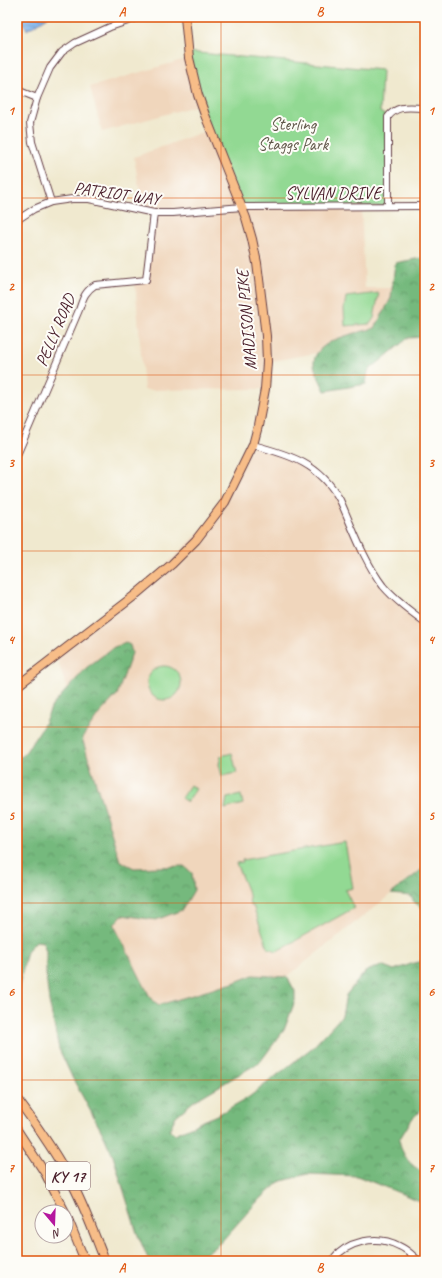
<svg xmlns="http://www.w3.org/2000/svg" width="442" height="1278" viewBox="0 0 442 1278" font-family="Caveat,sans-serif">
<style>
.built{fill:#f0d6bc}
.green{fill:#92d993;stroke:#6e7c5f}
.forest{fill:url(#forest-crowns);stroke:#606c54}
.water{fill:url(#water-rules);stroke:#646a8c}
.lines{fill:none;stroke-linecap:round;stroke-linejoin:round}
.minor-casing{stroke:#633d44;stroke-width:8}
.major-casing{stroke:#633d44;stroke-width:10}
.minor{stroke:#fff;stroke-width:6}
.major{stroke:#f7bd88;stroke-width:8}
.grid{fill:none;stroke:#e0560e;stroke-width:1;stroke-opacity:0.55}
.labels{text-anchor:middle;stroke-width:4;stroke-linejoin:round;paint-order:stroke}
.shield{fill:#fdfcf7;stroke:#806168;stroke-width:1}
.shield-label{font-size:16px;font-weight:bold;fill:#4a1f2b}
.park-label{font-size:17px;fill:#60574a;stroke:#fdfcf7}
.street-label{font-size:17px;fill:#4a1f2b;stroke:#fdfcf7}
.neatline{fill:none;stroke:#e0560e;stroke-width:1.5}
.grid-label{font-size:13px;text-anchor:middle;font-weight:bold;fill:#e0560e}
</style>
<defs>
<pattern id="forest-crowns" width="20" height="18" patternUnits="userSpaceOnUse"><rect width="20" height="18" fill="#75b97d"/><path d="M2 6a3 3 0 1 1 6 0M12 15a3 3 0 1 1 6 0" fill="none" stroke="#629667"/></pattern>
<pattern id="water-rules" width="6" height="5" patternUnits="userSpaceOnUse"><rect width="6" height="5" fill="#7eb4ed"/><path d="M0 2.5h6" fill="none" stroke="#6992c0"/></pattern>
</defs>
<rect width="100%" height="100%" fill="#fdfcf7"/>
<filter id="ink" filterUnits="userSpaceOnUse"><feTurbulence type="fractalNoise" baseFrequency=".025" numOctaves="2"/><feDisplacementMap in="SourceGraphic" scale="8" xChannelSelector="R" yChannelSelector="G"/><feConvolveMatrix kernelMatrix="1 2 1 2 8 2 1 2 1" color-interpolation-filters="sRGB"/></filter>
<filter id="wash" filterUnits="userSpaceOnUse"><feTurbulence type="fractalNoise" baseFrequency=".012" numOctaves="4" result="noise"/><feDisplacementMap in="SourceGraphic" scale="16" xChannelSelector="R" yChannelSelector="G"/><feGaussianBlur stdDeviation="0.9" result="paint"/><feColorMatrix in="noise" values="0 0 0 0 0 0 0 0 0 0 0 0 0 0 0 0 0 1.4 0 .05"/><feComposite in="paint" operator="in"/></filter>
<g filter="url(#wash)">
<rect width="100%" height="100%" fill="#f0e9cf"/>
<g class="built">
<path d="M189 58 202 104 102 132 90 87Z"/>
<path d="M211 129 361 206 365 288H392L391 298 375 328 333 340 316 353 267 362 265 389 144 390 135 282 144 281 154 214 143 212 134 157Z"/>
<path d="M253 445 307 464 336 492 367 560 384 586 425 622V867L175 1066 102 921 131 895 56 655 134 596 211 521Z"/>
</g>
<g class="green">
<path d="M188 52 382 70 380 112 388 117V206L242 207 205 115Z"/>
<path d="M379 293 374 318 370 324 345 326 344 309 346 297Z"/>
<circle cx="164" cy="683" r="17"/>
<path d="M232 753 237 773 222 776 219 764 221 756Z"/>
<path d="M190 785 196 789 187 802 181 798Z"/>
<path d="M241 795 243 804 225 809 227 798Z"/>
<path d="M345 842 353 888 345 890 354 908 277 951 268 948 253 906H250L249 895 236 863 243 862 242 860Z"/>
</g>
<g class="forest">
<path d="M421 258 425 262V337L408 338 368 371 366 384 325 391C322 384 313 368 314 362 316 339 358 333 375 328L391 298 395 263Z"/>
<path d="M126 643 130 645 132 653 117 695 99 714 82 738 120 861 134 868 184 866 192 873 194 890 182 910 156 920 122 915 114 925 151 999 159 1005 233 983 253 975 287 977 295 991V1001L284 1030 260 1062 194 1101 176 1116 169 1130 175 1134 221 1113 249 1097 313 1047 342 1016 346 995 365 972 381 965 394 970 414 963 425 961V1106L412 1119 399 1140C403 1157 409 1165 425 1173V1203L357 1176 307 1174 279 1182 256 1203 220 1243 195 1261H149L137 1233 113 1156 103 1134 73 1079 59 1049 49 1001 46 975V951L43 942 36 941 27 951 17 996V758L23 756 43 726 52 706 86 668 114 647Z"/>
<path d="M425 867V910L414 902 411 896 391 894Z"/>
</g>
<path class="water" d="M24 17H48L27 30 23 21Z"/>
</g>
<g filter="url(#ink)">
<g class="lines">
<g class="minor-casing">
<g id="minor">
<path d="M17 90 37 98"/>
<path d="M51 202 32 142 30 123 37 98 50 68 62 52 75 43 110 27 140 17"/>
<path d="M388 206V117C398 104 410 108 425 108"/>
<path d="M17 220 34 209 51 202 72 199H89L154 213H173L242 207 425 206"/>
<path d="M253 445C291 455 320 464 340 500 353 529 364 561 383 586 395 600 410 611 425 622"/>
<path d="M17 455 79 310C83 299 84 292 95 285L146 280 154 213"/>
<path d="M331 1261C347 1241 376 1234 399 1246 407 1249 413 1256 419 1261"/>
</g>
</g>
<g class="major-casing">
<g id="major">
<path d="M17 686 134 596 172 564 196 540 225 502 253 445 258 426 265 389 267 362 266 336 257 263 252 239 246 218 205 115 198 95 189 58 185 17"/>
<path d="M17 1099C38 1127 58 1156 74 1187 86 1211 95 1236 105 1261"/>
<path d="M17 1130 45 1173 65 1212"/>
<path d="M66 1214 85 1261"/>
</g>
</g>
<use href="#minor" class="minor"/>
<use href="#major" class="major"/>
</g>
</g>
<path class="grid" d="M221 17V1261M17 198H425M17 375H425M17 551H425M17 727H425M17 903H425M17 1080H425"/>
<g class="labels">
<rect class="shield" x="46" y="1162" width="44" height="28" rx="3"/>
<g class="shield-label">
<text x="68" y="1182">KY 17</text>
</g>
<g class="park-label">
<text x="293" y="130">Sterling<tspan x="293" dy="20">Staggs Park</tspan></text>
</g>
<g class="street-label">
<text transform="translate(117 193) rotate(8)" y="6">PATRIOT WAY</text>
<text x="333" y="199">SYLVAN DRIVE</text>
<text transform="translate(246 320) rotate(-95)" y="6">MADISON PIKE</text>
<text transform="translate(55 330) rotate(-67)" y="6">PELLY ROAD</text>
</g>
</g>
<rect width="442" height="1278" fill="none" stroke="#fdfcf7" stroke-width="44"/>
<g transform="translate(54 1224) rotate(161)"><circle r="19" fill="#fdfcf7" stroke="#b5a4a5"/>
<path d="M0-3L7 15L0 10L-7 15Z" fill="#b5179e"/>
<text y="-6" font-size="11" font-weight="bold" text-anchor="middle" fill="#4a1f2b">N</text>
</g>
<rect x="22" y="22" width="398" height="1234" class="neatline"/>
<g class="grid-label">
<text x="122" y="16">A</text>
<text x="320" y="16">B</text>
<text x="11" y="115">1</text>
<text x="431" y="115">1</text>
<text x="11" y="291">2</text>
<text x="431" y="291">2</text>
<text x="11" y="467">3</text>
<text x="431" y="467">3</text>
<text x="11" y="644">4</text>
<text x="431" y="644">4</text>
<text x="11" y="820">5</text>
<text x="431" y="820">5</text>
<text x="11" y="996">6</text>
<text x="431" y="996">6</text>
<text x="11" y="1172">7</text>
<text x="431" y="1172">7</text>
<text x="122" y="1272">A</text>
<text x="320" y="1272">B</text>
</g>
</svg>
